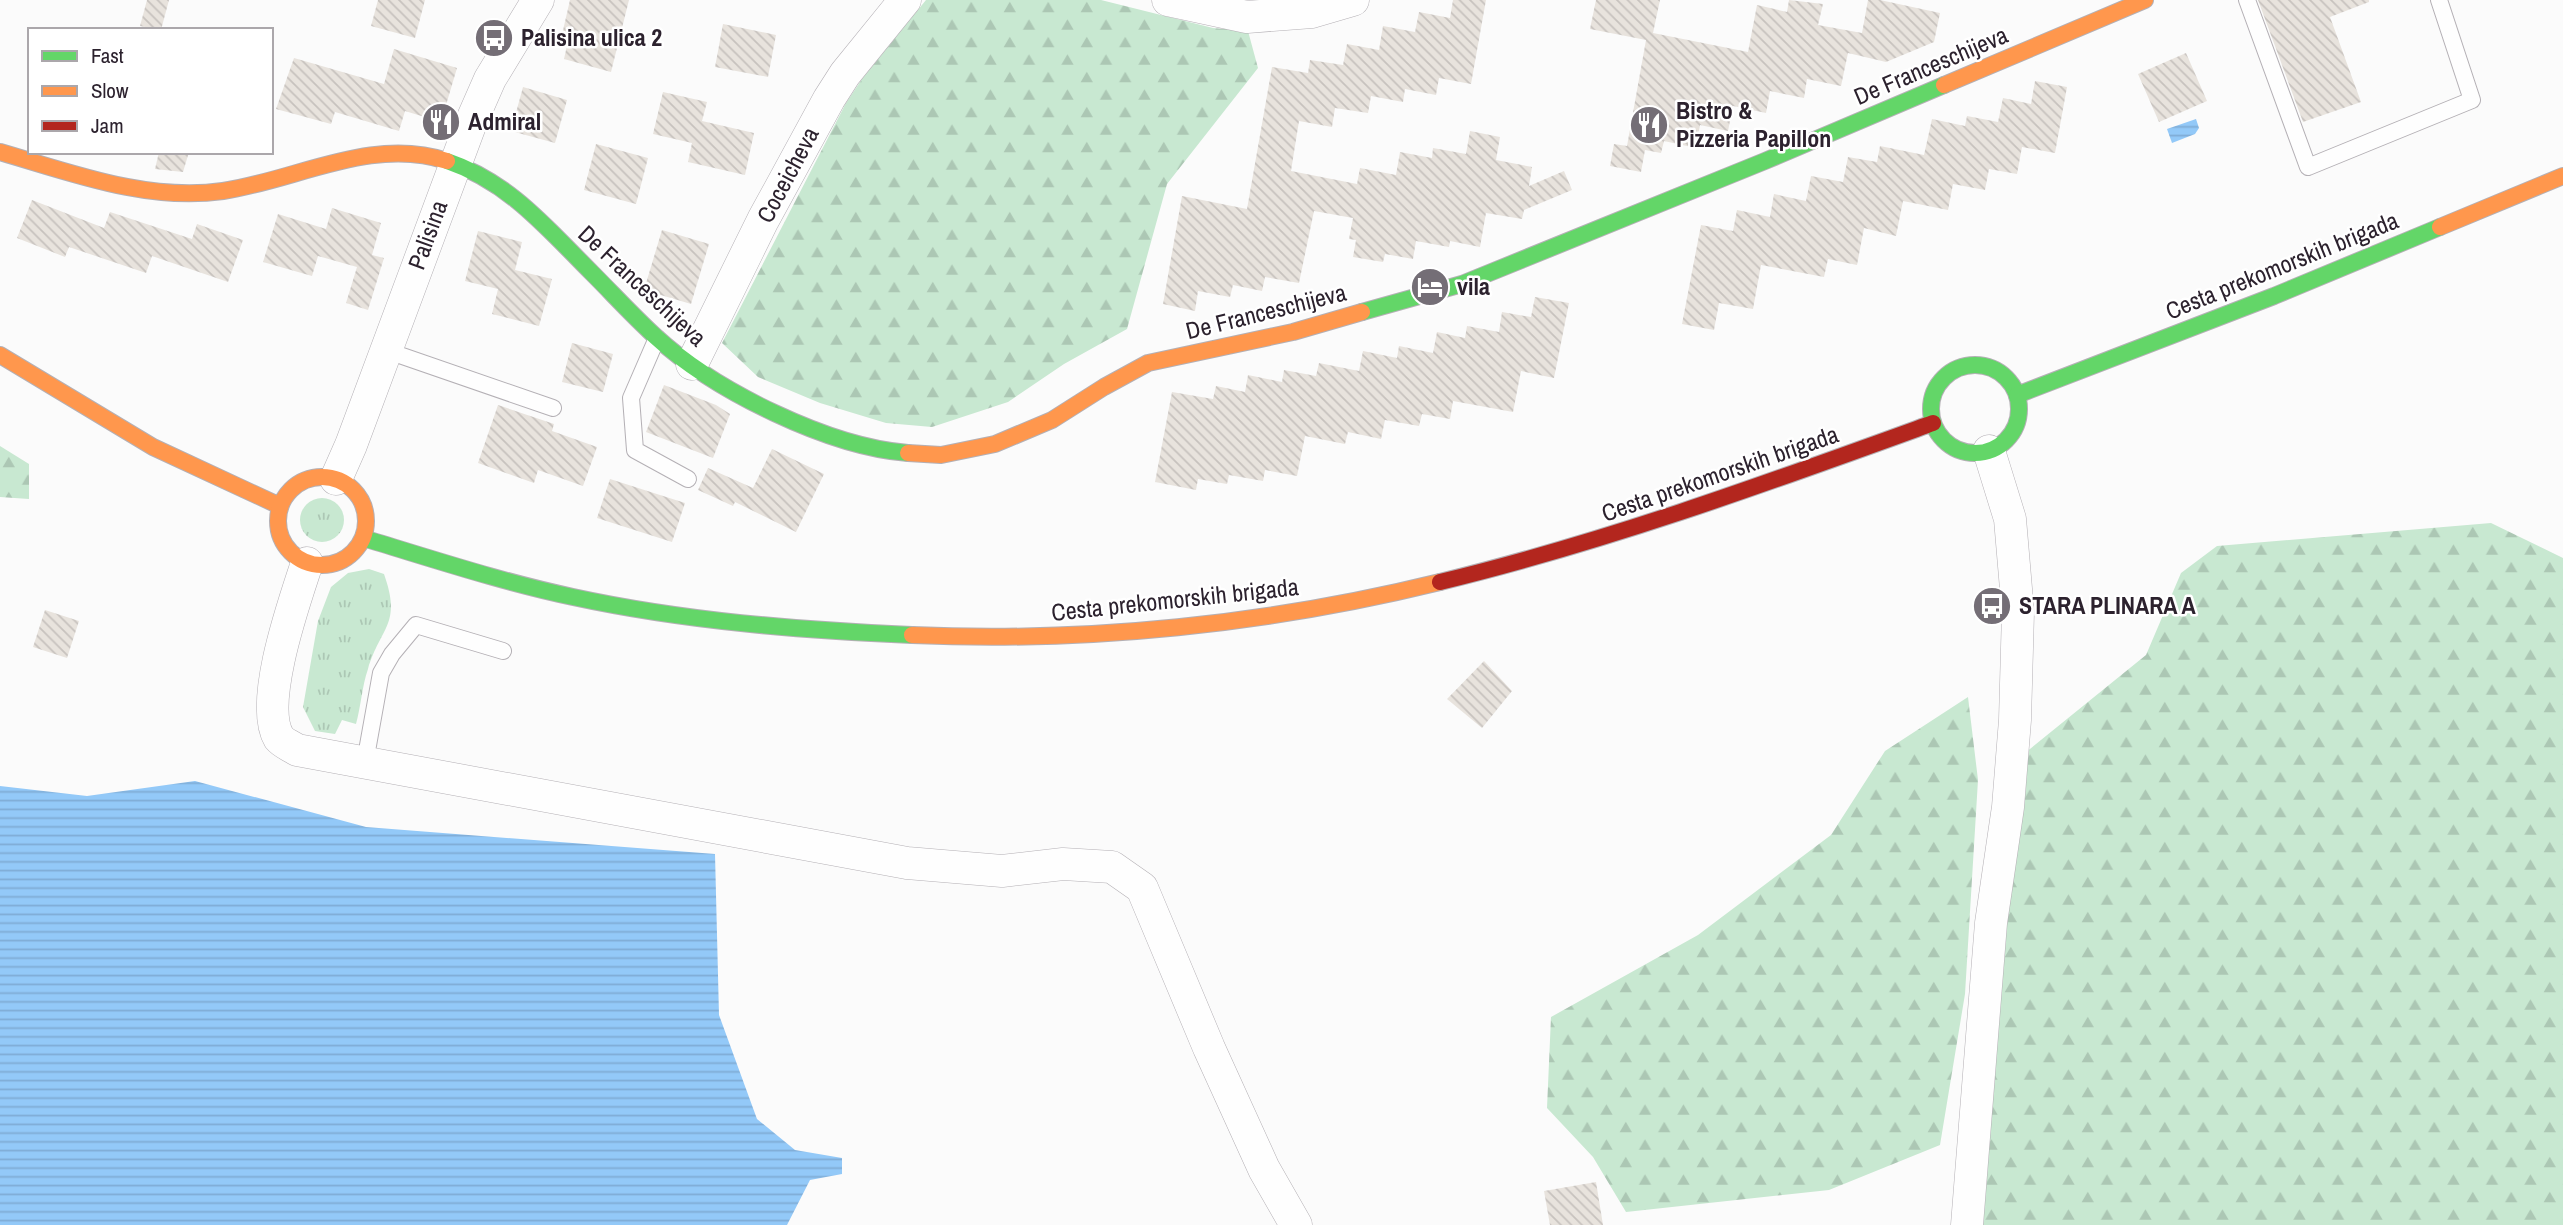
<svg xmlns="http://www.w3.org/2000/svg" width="2563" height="1225" viewBox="0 0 2563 1225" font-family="'Archivo Narrow',sans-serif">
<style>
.grass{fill:url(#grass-tufts)}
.forest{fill:url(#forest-firs)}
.water{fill:url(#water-rules)}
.building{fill:url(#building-back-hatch)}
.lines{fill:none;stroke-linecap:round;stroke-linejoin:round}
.lane-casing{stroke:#b4b0b5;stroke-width:18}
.street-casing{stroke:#b4b0b5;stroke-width:33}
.fast-casing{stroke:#b4b0b5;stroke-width:18}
.slow-casing{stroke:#b4b0b5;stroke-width:18}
.jam-casing{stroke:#b4b0b5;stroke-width:18}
.lane{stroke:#fefefe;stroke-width:16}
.street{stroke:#fefefe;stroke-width:32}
.fast{stroke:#63d668;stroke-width:16}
.slow{stroke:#ff974d;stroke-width:16}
.jam{stroke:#b3261e;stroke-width:16}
.labels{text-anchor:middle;stroke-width:5;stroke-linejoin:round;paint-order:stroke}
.poi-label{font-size:24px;font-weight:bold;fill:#2c222e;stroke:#fff;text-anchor:start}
.street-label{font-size:24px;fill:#2c222e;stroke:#fff}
</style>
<defs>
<pattern id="grass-tufts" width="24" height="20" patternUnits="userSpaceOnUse" patternTransform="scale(1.75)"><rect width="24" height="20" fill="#c8e8d1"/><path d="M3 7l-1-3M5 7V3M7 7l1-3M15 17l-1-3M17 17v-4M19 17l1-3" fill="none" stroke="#acc7b4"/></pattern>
<pattern id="forest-firs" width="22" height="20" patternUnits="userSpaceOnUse" patternTransform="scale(1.75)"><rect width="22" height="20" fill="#c8e8d1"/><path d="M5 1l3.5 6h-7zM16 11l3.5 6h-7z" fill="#acc7b4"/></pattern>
<pattern id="water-rules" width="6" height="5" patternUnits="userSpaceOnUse" patternTransform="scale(1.75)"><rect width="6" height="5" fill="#93c9f8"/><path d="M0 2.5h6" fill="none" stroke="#7facd5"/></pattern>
<pattern id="building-back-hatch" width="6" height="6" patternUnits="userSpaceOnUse" patternTransform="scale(1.75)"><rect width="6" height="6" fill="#e8e3dd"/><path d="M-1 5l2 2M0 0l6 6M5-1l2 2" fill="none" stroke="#c7c2be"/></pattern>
</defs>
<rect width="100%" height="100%" fill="#fbfbfb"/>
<g class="grass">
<circle cx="322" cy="520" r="22"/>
<path d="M369 569 384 574C402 625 381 626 368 669 362 686 361 706 356 724L342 720 335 734 315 731 303 707 318 621 331 587 348 573Z"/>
</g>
<g class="forest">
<path d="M926 0H1101L1213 28 1248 31 1258 68 1167 184 1127 329 1064 364 1008 402 932 427 886 423 820 403 758 377 722 343 846 103 862 79Z"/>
<path d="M0 446 29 464V499L0 497Z"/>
<path d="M2491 523 2563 558V1225H1978L2020 757 2146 655 2181 573 2217 546Z"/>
<path d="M1968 697 1978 780 1965 994 1940 1145 1829 1190 1626 1212 1593 1157 1547 1108 1551 1017 1698 935 1831 835 1885 751Z"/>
</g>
<g class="water">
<path d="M2196 119 2199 128 2195 134 2172 143 2167 129Z"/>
<path d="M195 781 366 827 715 854 719 1015 757 1119 795 1150 842 1158V1174L810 1180 787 1225H0V786L87 796Z"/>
</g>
<g class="building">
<path d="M147 0H169L161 30 140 26Z"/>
<path d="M378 0H425L415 38 371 26Z"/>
<path d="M570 0H629L611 72 564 59 568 41 561 39Z"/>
<path d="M1453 0H1486L1471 84 1439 78 1436 95 1405 89 1403 102 1371 96 1368 113 1335 108 1332 127 1299 121 1291 171 1357 184 1360 168 1396 175 1400 152 1432 158 1433 148 1466 154 1470 131 1500 137 1496 160 1532 167 1529 186 1564 171 1572 190 1524 210 1522 219 1486 213 1480 247 1450 241 1449 247 1416 241 1413 259 1385 254 1383 262 1353 257 1356 240 1349 239 1353 218 1314 211 1299 283 1265 277 1262 291 1233 285 1230 297 1198 291 1195 311 1163 304 1182 196 1247 209 1272 67 1308 73 1310 60 1343 65 1347 44 1379 50 1383 26 1415 32 1419 12 1450 18Z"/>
<path d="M1596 0H1660L1653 33 1748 52 1757 5 1787 12 1789 0 1823 4 1818 25 1862 33 1868 0H1880L1940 13 1934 42 1886 62 1848 53 1841 86 1807 79 1804 98 1770 91 1766 113 1733 106 1728 131 1700 125 1696 148 1664 141 1661 153 1645 150 1641 172 1610 166 1614 144 1640 148 1627 146 1646 40 1590 29Z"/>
<path d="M2258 0H2369V2L2330 17 2361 102 2303 122Z"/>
<path d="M723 24 776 35 768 77 715 67Z"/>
<path d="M394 49 457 68 441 122 405 111 399 131 335 112 331 124 276 109 294 58 384 84Z"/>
<path d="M2186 53 2207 101 2159 122 2138 74Z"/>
<path d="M2035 81 2067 87 2055 153 2022 147 2017 174 1989 169 1985 190 1953 184 1948 210 1903 201 1896 236 1864 228 1857 265 1828 259 1824 277 1761 265 1753 309 1719 303 1714 330 1682 324 1701 225 1733 231 1737 210 1770 217 1774 194 1806 201 1811 176 1843 182 1848 157 1877 162 1880 146 1924 155 1932 119 1965 126 1967 116 1998 122 2003 98 2031 104Z"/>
<path d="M523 87 567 100 555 143 511 131Z"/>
<path d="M663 92 707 102 702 121 754 133 745 175 688 162 692 143 653 134Z"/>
<path d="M596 144 648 158 636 204 584 190Z"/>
<path d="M159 152H189L183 172 155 169Z"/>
<path d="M32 200 104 228 110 212 192 239 197 224 243 240 228 282 152 256 146 273 69 247 65 257 17 238Z"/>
<path d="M332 208 381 223 372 255 384 258 368 310 346 303 357 267 318 256 312 276 263 262 278 214 326 229Z"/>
<path d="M662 230 709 244 691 304 644 290Z"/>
<path d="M478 231 522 242 515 270 552 279 539 326 492 314 498 289 465 281Z"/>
<path d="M1535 297 1569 303 1554 378 1521 371 1513 412 1453 401 1450 419 1422 414 1419 426 1385 420 1381 439 1348 432 1345 444 1305 436 1297 476 1265 470 1263 481 1229 475 1227 484 1198 479 1196 490 1155 482 1172 392 1213 399 1216 386 1245 392 1248 375 1282 382 1284 370 1316 376 1319 363 1359 371 1363 351 1397 358 1399 346 1433 353 1437 332 1465 338 1467 326 1499 332 1502 312 1531 317Z"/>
<path d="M572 343 613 354 603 392 562 382Z"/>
<path d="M664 385 716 405 730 414 713 458 646 432Z"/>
<path d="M498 405 554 424 552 431 597 447 583 486 538 470 534 483 478 463Z"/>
<path d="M772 449 824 474 796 532 735 502 733 506 698 490 708 468 753 488Z"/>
<path d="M610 479 685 503 672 542 597 518Z"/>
<path d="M45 610 79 621 67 658 33 647Z"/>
<path d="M1484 661 1512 691 1482 728 1447 699Z"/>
<path d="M1596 1182 1603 1225H1550L1544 1191Z"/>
</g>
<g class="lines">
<g class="lane-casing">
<g id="lane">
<path d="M2247 0 2308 167 2472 100 2439 0"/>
<path d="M657 338 631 398 635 450 688 479"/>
<path d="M385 350 553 408"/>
<path d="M365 762 381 673 392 654 416 625 503 651"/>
</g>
</g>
<g class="street-casing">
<g id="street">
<path d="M1168 0 1247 17 1312 12 1353 0"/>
<path d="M692 364 763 220 829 99 845 74 905 0"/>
<path d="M336 479 351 445 472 120 490 79 538 0"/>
<path d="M307 563C295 600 258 703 279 738 283 743 291 746 297 750L907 863 1002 871 1063 864 1112 867 1142 888 1209 1048 1264 1169 1296 1225"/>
<path d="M1967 1225 1991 923 2008 807 2015 720 2018 612 2010 519 1989 451"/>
</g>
</g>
<g class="fast-casing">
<g id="fast">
<path d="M447 161C509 182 546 227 592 273 613 294 634 317 656 337 715 391 829 447 908 453"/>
<path d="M1362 312 1462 284 1765 161 1944 85"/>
<circle cx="1975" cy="409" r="44"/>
<path d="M2017 395 2274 296 2440 227"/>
<path d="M363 538C433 559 502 582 573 597 684 621 798 630 912 635"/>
</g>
</g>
<g class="slow-casing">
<g id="slow">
<path d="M1944 85 2145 0"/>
<path d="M0 152C72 173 148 202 223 191 297 180 372 136 447 161"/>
<path d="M2440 227 2563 176"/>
<path d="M0 355 153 447 280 506"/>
<path d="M908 453 941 455 995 444 1052 420 1104 387 1148 363 1293 332 1362 312"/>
<circle cx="322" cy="521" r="44"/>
<path d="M912 635C1088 643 1269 624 1440 582"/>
</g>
</g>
<g class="jam-casing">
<path id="jam" d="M1440 582C1609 541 1770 482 1933 423"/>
</g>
<use href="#lane" class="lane"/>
<use href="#street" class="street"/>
<use href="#fast" class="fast"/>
<use href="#slow" class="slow"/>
<use href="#jam" class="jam"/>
</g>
<defs>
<g id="bus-disc" transform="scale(2.0125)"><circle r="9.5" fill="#746e76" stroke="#fff"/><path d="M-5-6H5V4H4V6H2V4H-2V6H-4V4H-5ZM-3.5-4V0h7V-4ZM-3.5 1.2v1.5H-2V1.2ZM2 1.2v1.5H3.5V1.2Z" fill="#fff"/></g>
<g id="restaurant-disc" transform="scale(2.0125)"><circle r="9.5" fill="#746e76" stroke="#fff"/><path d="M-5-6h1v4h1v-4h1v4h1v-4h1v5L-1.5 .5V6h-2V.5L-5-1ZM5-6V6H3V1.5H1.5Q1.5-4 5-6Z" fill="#fff"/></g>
<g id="hotel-disc" transform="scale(2.0125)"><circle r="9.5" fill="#746e76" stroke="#fff"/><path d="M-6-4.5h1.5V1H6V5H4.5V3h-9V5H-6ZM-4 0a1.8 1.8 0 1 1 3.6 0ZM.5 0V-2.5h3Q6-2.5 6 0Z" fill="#fff"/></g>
</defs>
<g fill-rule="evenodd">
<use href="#bus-disc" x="494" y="38"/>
<use href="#restaurant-disc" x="441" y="122"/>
<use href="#restaurant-disc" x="1649" y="125"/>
<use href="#hotel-disc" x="1430" y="287"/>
<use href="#bus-disc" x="1992" y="606"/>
</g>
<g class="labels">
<g class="poi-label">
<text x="521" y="46">Palisina ulica 2</text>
<text x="1676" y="119">Bistro &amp;<tspan x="1676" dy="28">Pizzeria Papillon</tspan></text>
<text x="468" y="130">Admiral</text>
<text x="1457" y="295">vila</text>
<text x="2019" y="614">STARA PLINARA A</text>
</g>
<g class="street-label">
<text transform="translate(1931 66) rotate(-23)" y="8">De Franceschijeva</text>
<text transform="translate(788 175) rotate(-62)" y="8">Coceicheva</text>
<text transform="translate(428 235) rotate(-70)" y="8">Palisina</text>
<text transform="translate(2282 266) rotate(-22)" y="8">Cesta prekomorskih brigada</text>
<text transform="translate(642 286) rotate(43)" y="8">De Franceschijeva</text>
<text transform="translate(1266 312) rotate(-14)" y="8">De Franceschijeva</text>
<text transform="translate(1720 474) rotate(-19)" y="8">Cesta prekomorskih brigada</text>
<text transform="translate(1175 600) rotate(-6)" y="8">Cesta prekomorskih brigada</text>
</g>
</g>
<rect x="28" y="28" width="245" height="126" fill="#ffffff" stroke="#aba7ab" stroke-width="2"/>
<rect x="42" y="51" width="35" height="10" fill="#63d668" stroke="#aba7ab" stroke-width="2"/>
<text x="91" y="63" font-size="21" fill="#2c222e">Fast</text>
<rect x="42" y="86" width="35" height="10" fill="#ff974d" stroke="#aba7ab" stroke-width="2"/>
<text x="91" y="98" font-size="21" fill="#2c222e">Slow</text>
<rect x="42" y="121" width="35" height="10" fill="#b3261e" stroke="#aba7ab" stroke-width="2"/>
<text x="91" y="133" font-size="21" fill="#2c222e">Jam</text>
</svg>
